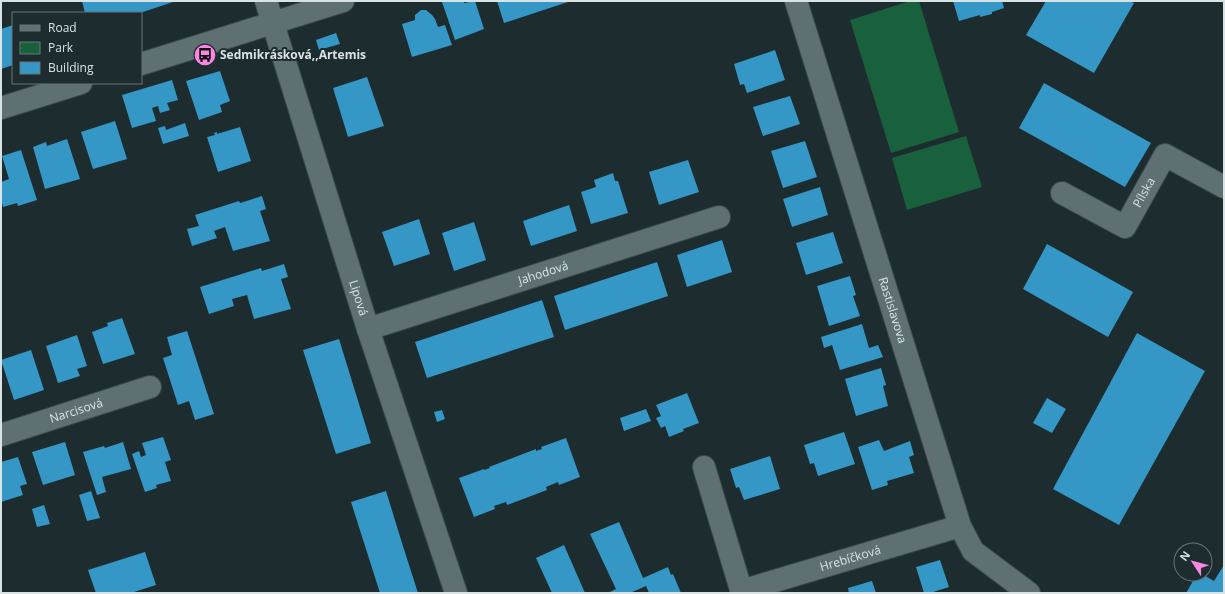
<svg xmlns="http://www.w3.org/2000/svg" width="1225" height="594" viewBox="0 0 1225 594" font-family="'Open Sans',sans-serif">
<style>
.green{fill:#19613d}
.building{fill:#3497c6}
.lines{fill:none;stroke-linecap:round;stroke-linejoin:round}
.street-casing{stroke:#3d4a4c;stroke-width:24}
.street{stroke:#5f7073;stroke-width:22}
.labels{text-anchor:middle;stroke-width:4;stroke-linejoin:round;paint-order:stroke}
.poi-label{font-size:12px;font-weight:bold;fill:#d9e2e4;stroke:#1d2c2e;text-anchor:start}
.street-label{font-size:12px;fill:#d9e2e4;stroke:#1d2c2e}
</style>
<rect width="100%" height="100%" fill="#1d2c2e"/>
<g class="green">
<path d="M910 1H919L959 132 891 153 850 20Z"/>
<path d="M966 136 982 187 907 210 892 158Z"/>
</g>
<g class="building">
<path d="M82 1H176L140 13H85Z"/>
<path d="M447 1H464V3L475 1 484 29 455 40 442 2Z"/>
<path d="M497 1H571L504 23Z"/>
<path d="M953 1H1002L1004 8 992 12V14L980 17V15L959 21Z"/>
<path d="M1046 1H1129L1134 3 1094 73 1026 35Z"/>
<path d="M421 10H426L432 15 435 19 438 27 445 25 452 45 412 57 402 24 415 20V15Z"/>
<path d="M13 25V65L1 69V29Z"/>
<path d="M336 33 340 44 319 50 316 40Z"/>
<path d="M775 50 785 80 747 93 744 84 740 85 734 64Z"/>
<path d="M220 71 230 101 220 105 222 112 199 120 186 81Z"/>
<path d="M367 77 384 126 348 137 333 88Z"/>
<path d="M172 80 178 100 167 103 170 110 160 113 158 106 152 108 156 121 132 128 122 95Z"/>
<path d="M1044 83 1151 143 1125 187 1019 128Z"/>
<path d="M790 96 800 124 763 136 753 107Z"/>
<path d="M115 121 127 159 93 169 81 132Z"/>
<path d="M185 123 189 136 163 144 158 128 165 126 166 130Z"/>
<path d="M240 127 251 161 218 172 207 137 215 135 214 133 217 132V134Z"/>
<path d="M67 139 80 179 45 189 33 147 46 142 47 146Z"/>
<path d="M805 141 817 177 783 188 771 151Z"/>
<path d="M21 150 37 200 18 206 17 203 3 207 1 199V182L9 179 2 156Z"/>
<path d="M688 160 699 192 659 205 649 172Z"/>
<path d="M613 173 615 181H618L628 213 591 224 581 192 596 187 594 180Z"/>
<path d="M820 187 828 215 792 227 783 199Z"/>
<path d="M262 196 266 209 260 211 270 241 233 251 225 227 214 231 217 238 192 246 187 229 199 226 195 215 239 201 240 203Z"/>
<path d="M569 205 577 231 531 246 523 221Z"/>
<path d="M419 219 430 254 394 266 382 232Z"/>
<path d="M474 222 486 260 454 271 442 233Z"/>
<path d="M833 232 843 263 806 275 796 243Z"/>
<path d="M722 240 732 272 687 287 677 255Z"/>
<path d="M1047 244 1133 292 1108 337 1023 289Z"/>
<path d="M657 262 668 296 565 330 554 296Z"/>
<path d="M284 264 288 277 281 279 291 309 254 319 247 295 232 299 234 306 209 314 200 287 261 268 262 271Z"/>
<path d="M850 276 856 295 853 296 860 316 829 326 817 286Z"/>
<path d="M542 300 554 337 427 378 415 342Z"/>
<path d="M122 318 135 354 103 364 92 332 108 326 107 323Z"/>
<path d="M862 324 869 348 878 345 883 357 840 370 832 345 824 348 821 337Z"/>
<path d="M187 331 214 414 195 420 189 401 178 405 163 358 172 355 167 337Z"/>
<path d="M1137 333 1205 371 1119 525 1053 489Z"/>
<path d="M77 335 87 366 77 369 80 376 58 383 46 346Z"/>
<path d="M339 339 371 443 336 454 303 350Z"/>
<path d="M31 350 44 390 14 400 1 360Z"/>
<path d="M881 368 886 385 883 386 888 406 856 416 845 379Z"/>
<path d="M687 393 699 423 683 429 684 431 669 437 665 426 661 428 656 418 661 416 656 405Z"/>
<path d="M1047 398 1066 409 1052 433 1033 423Z"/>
<path d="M646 409 651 421 624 431 620 418Z"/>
<path d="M442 410 445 419 437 422 434 412Z"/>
<path d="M844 432 855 464 818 476 814 463 810 464 804 445Z"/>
<path d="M163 437 171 460 165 462 171 481 156 485 157 488 145 492 132 454 139 451 141 457 146 455 142 443Z"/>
<path d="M566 438 580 477 559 485 558 482 546 487 547 490 507 505 506 502 494 506 495 509 474 517 459 478 484 469V470L490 468 489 467 536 449V451L542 449 541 447Z"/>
<path d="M879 440 884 451 910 441 914 455 909 457 914 473 887 481 888 485 872 490 858 447Z"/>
<path d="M65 442 75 475 43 485 32 452Z"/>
<path d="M123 442 131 469 102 477 106 492 97 495 83 452 104 446 105 448Z"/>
<path d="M770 456 780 489 744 500 739 487 736 488 730 469Z"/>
<path d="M18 457 27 484 20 486 23 495 1 502V462Z"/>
<path d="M91 491 100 518 87 521 79 495Z"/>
<path d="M386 491 402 543 418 593H380L351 502Z"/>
<path d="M44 505 50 524 37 527 32 509Z"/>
<path d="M619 522 643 578 668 567 671 575 673 574 681 593H649L646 586 630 593H608L616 589 590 534Z"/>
<path d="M564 545 585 593H552L536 558Z"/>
<path d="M145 552 156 585 131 593H96L88 570Z"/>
<path d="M940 560 949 587 930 593H924L916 567Z"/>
<path d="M1224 565V593H1186L1197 574H1202L1214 581Z"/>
<path d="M872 581 876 593H849L848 588Z"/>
</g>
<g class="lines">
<g class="street-casing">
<g id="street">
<path id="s1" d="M266 1 368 329 456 593"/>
<path id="s2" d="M796 1 960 526 973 551 1029 593"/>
<path d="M141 64 343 1"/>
<path d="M1 108 81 83"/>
<path id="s3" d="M1062 193 1125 227 1165 155 1224 187"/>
<path id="s4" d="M368 329 719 217"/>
<path id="s5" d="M1 435 150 387"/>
<path d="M704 467 742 593"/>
<path id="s6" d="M741 591 960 526"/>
</g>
</g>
<use href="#street" class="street"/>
</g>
<defs>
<g id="bus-disc" transform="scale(1.15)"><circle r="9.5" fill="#fc86e3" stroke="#1d2c2e"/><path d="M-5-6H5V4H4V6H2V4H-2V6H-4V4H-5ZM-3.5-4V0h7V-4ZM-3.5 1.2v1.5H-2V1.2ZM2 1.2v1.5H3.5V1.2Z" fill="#111"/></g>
</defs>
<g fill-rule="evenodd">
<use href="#bus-disc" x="205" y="55"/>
</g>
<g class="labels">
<g class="poi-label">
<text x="220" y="59">Sedmikrásková,,Artemis</text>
</g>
<g class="street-label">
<text dy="4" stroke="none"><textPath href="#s3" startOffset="111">Pílska</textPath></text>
<text dy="4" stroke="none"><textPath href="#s4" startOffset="184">Jahodová</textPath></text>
<text dy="4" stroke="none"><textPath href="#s1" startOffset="311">Lipová</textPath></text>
<text dy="4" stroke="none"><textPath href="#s2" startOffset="324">Rastislavova</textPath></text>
<text dy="4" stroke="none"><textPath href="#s5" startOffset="79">Narcisová</textPath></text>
<text dy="4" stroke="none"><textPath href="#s6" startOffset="114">Hrebíčková</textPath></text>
</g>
</g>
<rect width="1225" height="594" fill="none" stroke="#d9e2e4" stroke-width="4"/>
<rect x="12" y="12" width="130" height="72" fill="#1d2c2e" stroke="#687577"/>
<rect x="20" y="25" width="20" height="6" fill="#5f7073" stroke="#687577"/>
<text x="48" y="32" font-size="12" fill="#d9e2e4">Road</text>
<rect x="20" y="42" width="20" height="12" fill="#19613d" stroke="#687577"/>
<text x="48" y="52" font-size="12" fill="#d9e2e4">Park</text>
<rect x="20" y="62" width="20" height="12" fill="#3497c6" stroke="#687577"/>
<text x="48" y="72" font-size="12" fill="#d9e2e4">Building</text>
<g transform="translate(1193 562) rotate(306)"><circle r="19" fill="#1d2c2e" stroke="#687577"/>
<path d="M0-3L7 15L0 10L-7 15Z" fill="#fc86e3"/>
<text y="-6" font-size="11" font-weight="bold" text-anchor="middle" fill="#d9e2e4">N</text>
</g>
</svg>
